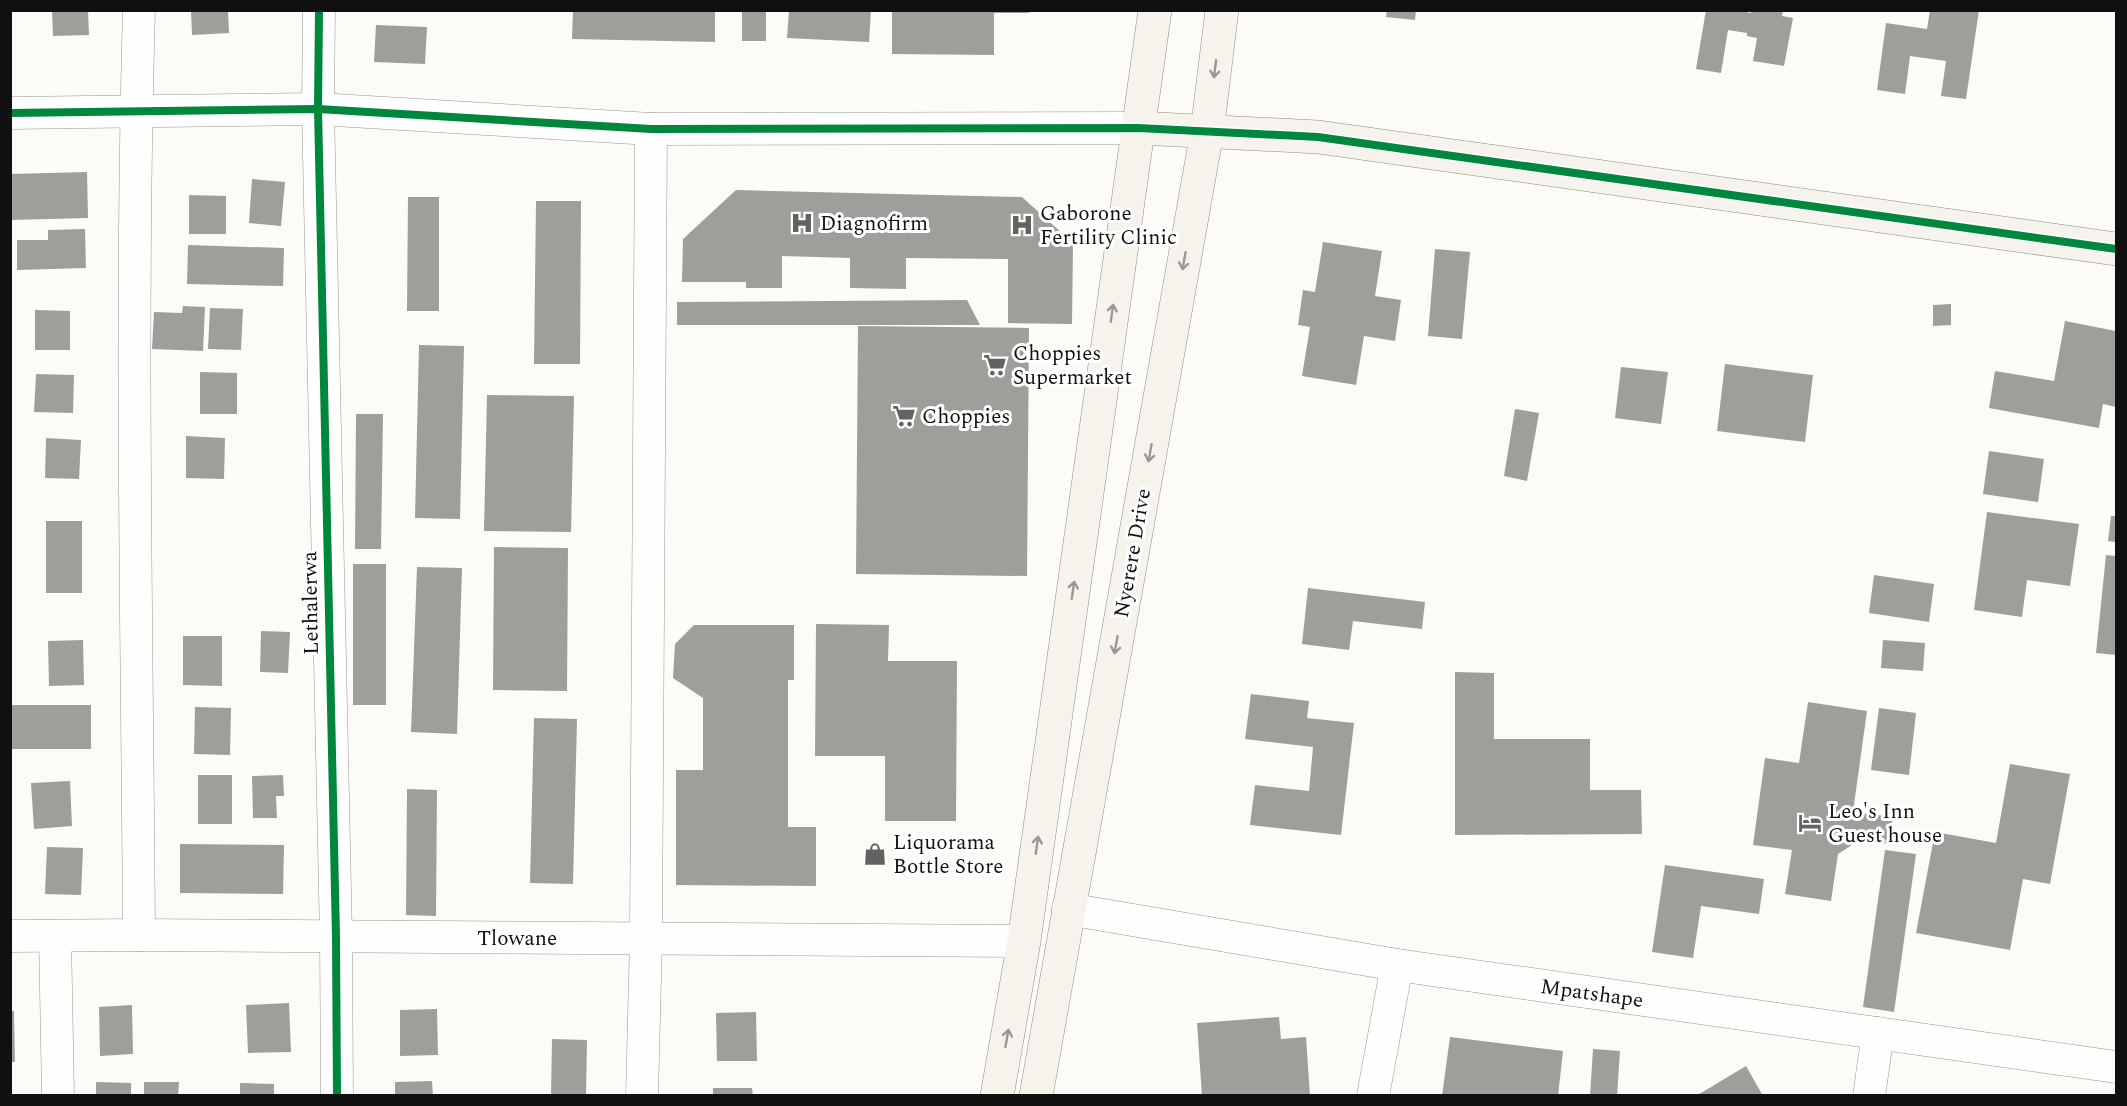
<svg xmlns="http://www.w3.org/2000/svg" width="2127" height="1106" viewBox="0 0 2127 1106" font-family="Spectral,serif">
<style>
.building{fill:#a09e9a}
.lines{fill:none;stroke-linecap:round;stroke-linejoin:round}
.street-casing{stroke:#969693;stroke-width:33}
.secondary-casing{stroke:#8d8c8a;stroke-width:34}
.street{stroke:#fffefe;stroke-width:32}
.secondary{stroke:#f5f3eb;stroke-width:33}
.cycleway-casing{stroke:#fff;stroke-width:11}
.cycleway{stroke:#00873e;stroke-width:8}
.oneway{stroke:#999893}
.labels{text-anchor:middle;stroke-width:6;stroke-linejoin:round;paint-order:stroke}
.poi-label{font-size:21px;fill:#101010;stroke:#fff;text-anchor:start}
.street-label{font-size:21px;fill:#101010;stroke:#fff}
</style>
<rect width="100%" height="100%" fill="#fcfbf5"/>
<g class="building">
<path d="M52 10H88L89 35 53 36Z"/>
<path d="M191 10H228L229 33 192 35Z"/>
<path d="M573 10H715V42L572 39Z"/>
<rect x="742" y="10" width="24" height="31"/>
<path d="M789 10H871L869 42 787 38Z"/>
<path d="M892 10H1029V13H994V55L892 54Z"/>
<path d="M1387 10H1416L1415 20 1386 17Z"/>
<path d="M1706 10H1735L1751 13V10H1783L1782 16 1793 18 1784 66 1753 61 1757 38 1747 36V33L1728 30 1721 73 1696 69Z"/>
<path d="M1930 10H1979L1966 99 1941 96 1946 61 1910 56 1905 94 1877 90 1886 23 1927 29Z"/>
<path d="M376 25 427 27 425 64 374 62Z"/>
<path d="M87 172 88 218 10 220V174Z"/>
<path d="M252 179 285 182 281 226 249 223Z"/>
<path d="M736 190 1022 197 1073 243 1072 324 1008 323V259L906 258V289L850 288V258L782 256V288H746V282H682L683 239Z"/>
<path d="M189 195 226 196V234H189Z"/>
<path d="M408 197H439V311H407Z"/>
<path d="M536 201H581L580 364H534Z"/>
<path d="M85 229 86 268 17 270V240H48V230Z"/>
<path d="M1323 242 1382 251 1375 296 1401 300 1395 341 1364 336 1356 385 1302 376 1310 327 1298 325 1303 290 1315 292Z"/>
<path d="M188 245 284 248 283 286 187 284Z"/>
<path d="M1435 249 1470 252 1462 339 1428 336Z"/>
<path d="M967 300 980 325H677V302Z"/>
<path d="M1951 304V325L1933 326V305Z"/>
<path d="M183 306 205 307 203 351 152 349 154 312 182 313Z"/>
<path d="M210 308 243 309 241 350 208 349Z"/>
<path d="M35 310 70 311V350H35Z"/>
<path d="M2065 321 2116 331V407L2103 404 2099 428 1989 408 1995 371 2054 381Z"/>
<path d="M858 326 1029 328 1027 576 856 574Z"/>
<path d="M419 345 464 346 460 519 415 518Z"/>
<path d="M1725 364 1813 375 1805 442 1717 431Z"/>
<path d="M1621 367 1668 372 1661 424 1615 418Z"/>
<path d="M200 372 237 373V414H200Z"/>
<path d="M36 374 74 375 73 413 34 412Z"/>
<path d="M487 395 574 396 571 532 484 531Z"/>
<path d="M1515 409 1539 413 1527 481 1504 476Z"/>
<path d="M356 414H383L381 549H355Z"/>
<path d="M186 436 225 438 224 479 186 478Z"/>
<path d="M46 438 81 440 79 479 45 478Z"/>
<path d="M1989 451 2044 459 2038 502 1983 494Z"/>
<path d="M1987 512 2079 524 2070 586 2027 580 2022 617 1974 610Z"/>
<path d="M2111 516H2116V542L2108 541Z"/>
<rect x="46" y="521" width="36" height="72"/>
<path d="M494 547 568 548 567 691 493 690Z"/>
<path d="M2106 555 2116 556V655L2096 653Z"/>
<rect x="353" y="564" width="33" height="141"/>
<path d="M417 567 462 568 457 734 411 732Z"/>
<path d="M1874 575 1934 584 1929 622 1869 613Z"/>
<path d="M1308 588 1425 602 1422 629 1353 621 1349 650 1302 644Z"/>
<path d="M816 624 889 625 888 661H957L956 821H885V756H815Z"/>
<path d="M694 625H794V680H788V827H816V886L676 885V770H703V698L673 678 675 644Z"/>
<path d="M261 631 290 632 288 673 260 672Z"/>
<path d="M183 636H222V686L183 685Z"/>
<path d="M83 640 84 685 49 686 48 641Z"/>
<path d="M1883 640 1925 643 1923 671 1881 668Z"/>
<path d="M1455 672 1494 673V739H1590V790H1641L1642 834 1455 835Z"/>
<path d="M1251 694 1309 701 1307 718 1354 723 1341 835 1250 825 1255 785 1309 791 1313 747 1245 739Z"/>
<path d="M1808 702 1867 711 1853 812 1893 817 1889 844 1861 839 1838 854 1831 901 1785 894 1792 850 1753 845 1765 758 1799 763Z"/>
<rect x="10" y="705" width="81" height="44"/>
<path d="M195 707 231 708 230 755 194 754Z"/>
<path d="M1879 708 1916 713 1909 775 1871 770Z"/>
<path d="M534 718 577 719 573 884 530 883Z"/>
<path d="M2010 764 2070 774 2050 884 2023 879 2010 950 1916 933 1935 832 1996 843Z"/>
<rect x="198" y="775" width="34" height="49"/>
<path d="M283 775 284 796H276L277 818H253L252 776Z"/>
<path d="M70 781 72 826 34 829 31 783Z"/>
<path d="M407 789 437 790 436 916 406 915Z"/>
<path d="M180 844 284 845 283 894 180 893Z"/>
<path d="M47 847 83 848 81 895 45 894Z"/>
<path d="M1885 850 1916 854 1894 1012 1863 1007Z"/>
<path d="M1665 865 1764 879 1759 914 1701 906 1693 958 1652 952Z"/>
<path d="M289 1003 291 1052 248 1053 246 1005Z"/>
<path d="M132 1005 133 1054 100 1056 99 1007Z"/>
<path d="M437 1009 438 1055 400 1056V1010Z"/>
<path d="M10 1011H14L15 1062H10Z"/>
<path d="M756 1012 757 1061H717L716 1013Z"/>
<path d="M1279 1017 1281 1039 1306 1037 1310 1096H1202L1197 1023Z"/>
<path d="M1450 1037 1563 1051 1558 1096H1442Z"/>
<path d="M552 1039 587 1040 586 1096H551Z"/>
<path d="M1593 1049 1620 1051 1617 1096H1590Z"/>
<path d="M1746 1066 1763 1096H1696Z"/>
<path d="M432 1081 433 1096H395V1082Z"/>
<path d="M96 1082 131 1083V1096H96Z"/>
<path d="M144 1082H179L178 1096H144Z"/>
<path d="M240 1083 274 1084V1096H240Z"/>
<path d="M713 1088H752L753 1096H713Z"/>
</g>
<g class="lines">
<g class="street-casing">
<g id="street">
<path d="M319 10 318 109 336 937 337 1096"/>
<path d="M10 113 318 109 651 129 1138 128"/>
<path d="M1068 909 1397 965 2116 1067"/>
<path d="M139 935C137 627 130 318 139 10"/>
<path d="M10 936 139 935 1024 941"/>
<path d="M55 936 58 1096"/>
<path d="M642 1096 646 938 651 129"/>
<path d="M1373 1096 1397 965"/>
<path d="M1869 1096 1878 1033"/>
</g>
</g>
<g class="secondary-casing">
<g id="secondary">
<path d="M1138 128 1318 137 2116 249"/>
<path d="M997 1096 1024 941 1155 10"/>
<path d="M1036 1096 1207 132 1222 10"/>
</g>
</g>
<use href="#street" class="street"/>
<use href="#secondary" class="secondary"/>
<g class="cycleway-casing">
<g id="cycleway">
<path d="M319 10 318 109 336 937 337 1096"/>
<path d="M10 113 318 109 651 129 1138 128 1318 137 2116 249"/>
</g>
</g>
<use href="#cycleway" class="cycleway"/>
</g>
<defs><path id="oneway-shaft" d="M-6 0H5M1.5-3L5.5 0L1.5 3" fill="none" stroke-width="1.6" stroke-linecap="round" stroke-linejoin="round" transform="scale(1.5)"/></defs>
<g class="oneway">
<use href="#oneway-shaft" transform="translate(1215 69) rotate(97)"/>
<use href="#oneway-shaft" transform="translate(1184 261) rotate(100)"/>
<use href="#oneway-shaft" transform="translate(1112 313) rotate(-82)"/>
<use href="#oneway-shaft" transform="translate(1150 453) rotate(100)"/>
<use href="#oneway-shaft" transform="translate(1073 590) rotate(-82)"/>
<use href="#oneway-shaft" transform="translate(1116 645) rotate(100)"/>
<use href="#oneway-shaft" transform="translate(1037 845) rotate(-82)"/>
<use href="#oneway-shaft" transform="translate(1007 1038) rotate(-80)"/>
</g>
<defs>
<g id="hospital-bare" transform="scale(1.8)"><path d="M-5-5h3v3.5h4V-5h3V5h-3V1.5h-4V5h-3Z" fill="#636260" stroke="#fff" stroke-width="2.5" paint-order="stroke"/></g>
<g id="supermarket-bare" transform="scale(1.8)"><path d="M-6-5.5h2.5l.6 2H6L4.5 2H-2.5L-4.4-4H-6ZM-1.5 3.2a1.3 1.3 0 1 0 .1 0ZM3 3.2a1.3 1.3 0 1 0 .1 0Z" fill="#636260" stroke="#fff" stroke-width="2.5" paint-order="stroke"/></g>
<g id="hotel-bare" transform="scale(1.8)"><path d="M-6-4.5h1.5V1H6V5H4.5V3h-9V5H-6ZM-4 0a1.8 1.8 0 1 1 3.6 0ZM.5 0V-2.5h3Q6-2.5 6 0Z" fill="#636260" stroke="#fff" stroke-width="2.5" paint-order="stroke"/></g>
<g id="shop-bare" transform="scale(1.8)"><path d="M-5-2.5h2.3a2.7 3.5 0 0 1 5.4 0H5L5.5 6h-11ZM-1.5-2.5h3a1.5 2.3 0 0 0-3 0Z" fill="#636260" stroke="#fff" stroke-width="2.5" paint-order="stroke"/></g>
</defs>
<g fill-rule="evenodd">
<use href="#hospital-bare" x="802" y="223"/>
<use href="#hospital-bare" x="1022" y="225"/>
<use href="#supermarket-bare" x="995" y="365"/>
<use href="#supermarket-bare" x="904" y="416"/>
<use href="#hotel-bare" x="1810" y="823"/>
<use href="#shop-bare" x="875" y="854"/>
</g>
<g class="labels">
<g class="poi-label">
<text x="1040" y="220">Gaborone<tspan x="1040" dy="24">Fertility Clinic</tspan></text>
<text x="820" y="230">Diagnofirm</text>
<text x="1013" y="360">Choppies<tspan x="1013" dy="24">Supermarket</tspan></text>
<text x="922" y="423">Choppies</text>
<text x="1828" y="818">Leo's Inn<tspan x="1828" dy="24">Guest house</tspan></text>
<text x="893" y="849">Liquorama<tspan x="893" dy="24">Bottle Store</tspan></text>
</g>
<g class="street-label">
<text transform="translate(1132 553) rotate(-80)" y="7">Nyerere Drive</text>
<text transform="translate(310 603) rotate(-91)" y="7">Lethalerwa</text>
<text x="517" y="945">Tlowane</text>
<text transform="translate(1592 993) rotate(8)" y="7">Mpatshape</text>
</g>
</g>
<rect width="2127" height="1106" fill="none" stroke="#101010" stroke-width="24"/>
</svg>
